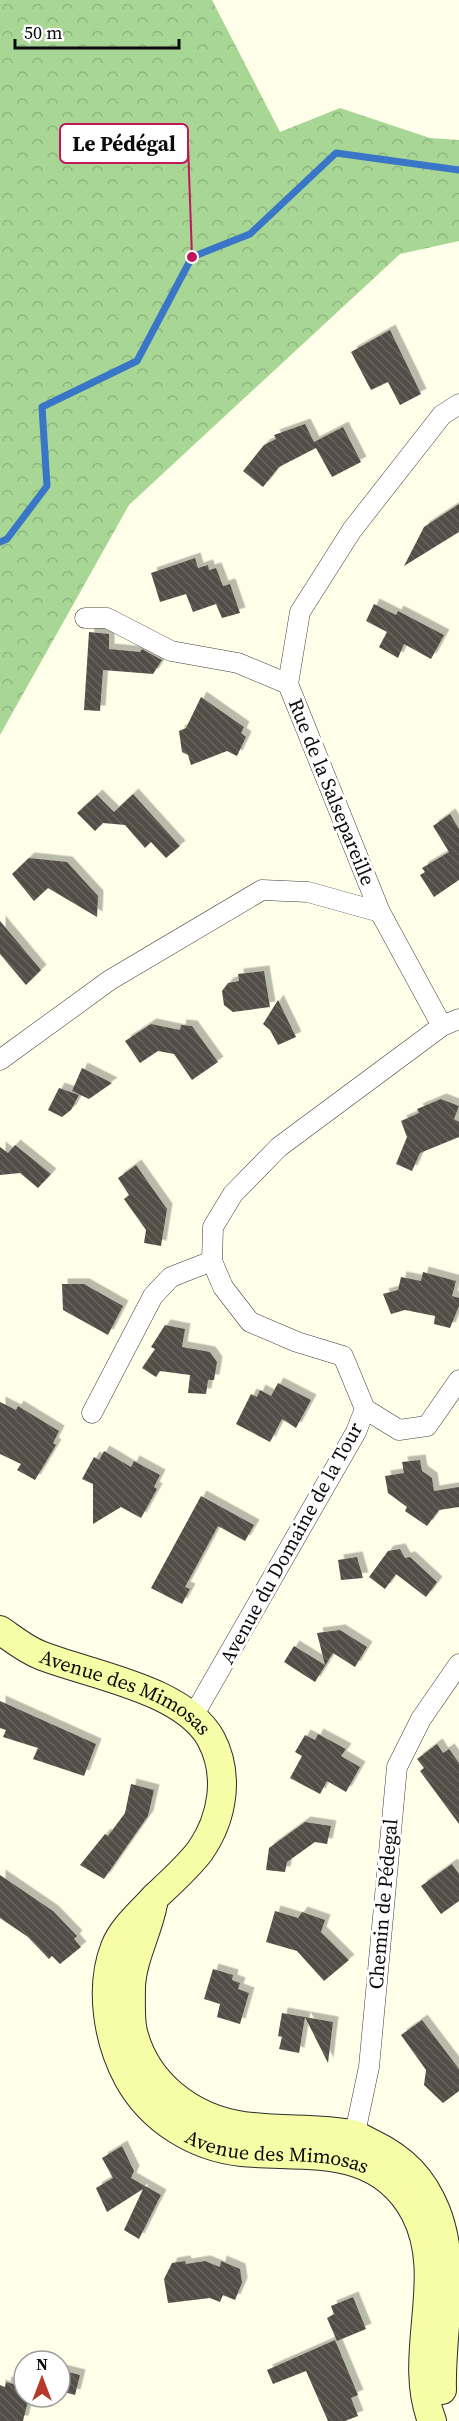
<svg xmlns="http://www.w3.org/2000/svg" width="459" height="2421" viewBox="0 0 459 2421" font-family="'Source Serif 4',serif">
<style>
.forest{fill:url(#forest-crowns)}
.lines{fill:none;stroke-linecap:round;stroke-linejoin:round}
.stream{stroke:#3976c8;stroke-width:7}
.building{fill:url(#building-back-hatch);filter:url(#shadow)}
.street-casing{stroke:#3e3e3e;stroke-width:21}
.secondary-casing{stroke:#2d2d2d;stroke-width:30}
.street{stroke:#fff;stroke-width:20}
.secondary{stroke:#f7fca6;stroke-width:28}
.labels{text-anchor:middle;stroke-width:6;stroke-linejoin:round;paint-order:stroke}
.street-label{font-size:20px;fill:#0b0b0b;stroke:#fff}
.leader{fill:none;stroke:#c2185b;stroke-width:2}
.callout-dot{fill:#c2185b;stroke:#fff;stroke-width:2}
.callout{fill:#fff;stroke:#c2185b;stroke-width:2}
.callout-label{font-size:21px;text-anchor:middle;font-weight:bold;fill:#0b0b0b}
</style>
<defs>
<pattern id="forest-crowns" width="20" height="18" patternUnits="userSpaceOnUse" patternTransform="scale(1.5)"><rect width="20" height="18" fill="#a7d695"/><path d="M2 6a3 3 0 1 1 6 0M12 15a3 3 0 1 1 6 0" fill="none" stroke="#8eb67f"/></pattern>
<pattern id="building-back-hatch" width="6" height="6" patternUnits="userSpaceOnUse" patternTransform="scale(1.5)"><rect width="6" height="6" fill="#534e47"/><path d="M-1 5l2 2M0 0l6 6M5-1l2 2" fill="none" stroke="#67635d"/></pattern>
<filter id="shadow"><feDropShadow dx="5.5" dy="-5.5" stdDeviation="0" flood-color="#0004"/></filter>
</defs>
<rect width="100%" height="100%" fill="#fefee9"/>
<path class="forest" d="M0 0H212L280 132 340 108 430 138 459 140V241L400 254 129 505 0 735Z"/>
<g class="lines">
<path class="stream" d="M0 542 7 539 47 486 42 407 137 361 192 257 250 234 336 153 459 170"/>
</g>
<g class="building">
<path d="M390 330 421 394 400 405 388 382 371 390 351 352Z"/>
<path d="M305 424 314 442 343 427 361 462 332 477 316 448 279 467 263 487 243 471 264 445 276 439 274 435Z"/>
<path d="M459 504V532L404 566 424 527Z"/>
<path d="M195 558 198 568 208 565 209 570 216 568 223 586 230 584 240 613 222 618 216 604 193 612 186 594 160 602 151 573Z"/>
<path d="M374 604 396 615 398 611 444 635 431 659 404 644 398 658 379 647 387 632 366 621Z"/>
<path d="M89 632 109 634V649L140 652 142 649 162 660 153 674 103 670 100 711 84 710Z"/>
<path d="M201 697 244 727 241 733 246 737 237 756 227 751 191 765 188 755 182 752 179 731 186 728Z"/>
<path d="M133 794 180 846 166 858 151 842 145 848 125 825 103 823 95 831 77 813 97 795 114 812Z"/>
<path d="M450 814 459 829V880L434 897 420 875 425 872 422 868 449 852 433 826Z"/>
<path d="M29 858 67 862 98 896 97 917 48 888 34 901 12 874Z"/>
<path d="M0 921 41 970 26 985 0 954Z"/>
<path d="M264 971 270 1007 233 1012 224 1005 222 991 228 983 239 981 238 974Z"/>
<path d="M278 1000 296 1037 278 1045 270 1030 263 1024Z"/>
<path d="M151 1024 180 1030 181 1025 192 1026 218 1062 192 1080 174 1054 158 1051 140 1063 125 1041Z"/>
<path d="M82 1068 112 1083 89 1099 72 1091Z"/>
<path d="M59 1088 79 1095 71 1110 62 1117 48 1110Z"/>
<path d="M441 1099 459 1106 454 1119 459 1122V1137L420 1153 412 1171 396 1164 407 1137 401 1121 419 1113 417 1109Z"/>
<path d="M15 1145 51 1174 38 1188 20 1173 0 1175V1147L8 1153Z"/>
<path d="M136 1165 167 1209 161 1246 144 1243 146 1230 124 1199 129 1195 118 1178Z"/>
<path d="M423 1272 456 1281 452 1296 459 1298V1306L450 1328 434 1324 435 1316 405 1310 391 1314 383 1294 398 1290 401 1277 421 1281Z"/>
<path d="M62 1284H84L123 1306 108 1335 63 1310Z"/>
<path d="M165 1325 185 1329 182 1347 210 1352 217 1362 214 1380H208L206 1394 188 1393 190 1375 160 1371 156 1377 142 1368 155 1349 151 1347Z"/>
<path d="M278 1383 311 1400 296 1428 282 1419 270 1442 236 1424 251 1394 257 1397 260 1390 271 1396Z"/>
<path d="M0 1402 16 1410 18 1406 59 1431 53 1443 56 1445 35 1480 17 1470 21 1464 0 1454Z"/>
<path d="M104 1451 131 1467 134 1461 160 1475 154 1487 157 1489 141 1518 121 1507 93 1524V1484L82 1479 94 1457 99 1460Z"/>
<path d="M420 1460 422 1471 432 1478 434 1491 459 1487V1507L439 1510 427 1526 405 1511 407 1507 388 1493 385 1476 404 1473 402 1462Z"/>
<path d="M201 1496 254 1525 245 1541 218 1526 185 1587 190 1589 182 1604 151 1588Z"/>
<path d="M400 1549 405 1558 410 1557 437 1582 426 1597 396 1574 385 1589 369 1577 388 1551Z"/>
<path d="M357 1557 363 1578 341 1580 338 1560Z"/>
<path d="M340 1630 367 1647 355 1667 333 1653 315 1682 284 1662 294 1646 325 1665 317 1633Z"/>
<path d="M0 1701 96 1744 84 1776 33 1759 38 1748 3 1737 6 1730 0 1728Z"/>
<path d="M318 1734 346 1749 341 1756 360 1767 346 1792 327 1781 320 1794 290 1778 302 1756 295 1752 305 1735 315 1740Z"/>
<path d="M437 1744 443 1753 449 1749 459 1763V1824L420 1771 424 1768 417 1759Z"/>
<path d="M131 1784 154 1790 148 1816 104 1879 80 1865 105 1834 108 1836 125 1813Z"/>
<path d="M305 1822 331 1826 327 1844 315 1842 287 1862 285 1872 266 1870 269 1848Z"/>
<path d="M452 1864 459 1874V1901L441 1914 421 1886Z"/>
<path d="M0 1875 53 1911 77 1936 74 1939 81 1947 60 1964 52 1956 49 1959 28 1937 0 1918Z"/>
<path d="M275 1911 298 1918 302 1912 325 1920 321 1932 349 1960 324 1981 297 1951 266 1942Z"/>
<path d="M213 1969 233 1975 232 1980 240 1983 238 1989 249 1993 240 2024 217 2017 220 2004 204 1999Z"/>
<path d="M282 2013 333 2022 328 2063 305 2017 299 2053 279 2049 282 2037 278 2036Z"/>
<path d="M422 2020 459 2069V2091L443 2103 424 2085 426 2070 401 2035Z"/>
<path d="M122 2146 134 2171 131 2178 161 2195 139 2239 124 2230 143 2189 107 2212 96 2188 113 2178 102 2158Z"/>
<path d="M185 2261 186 2264 205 2261 220 2267 221 2261 240 2269 242 2283 235 2300 223 2295 220 2302 210 2298 168 2303 164 2279 172 2263Z"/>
<path d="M353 2297 366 2329 337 2341 327 2318 334 2314 331 2306Z"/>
<path d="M335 2340 358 2395 351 2398 358 2416 345 2421H328L306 2371 273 2384 267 2370Z"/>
<path d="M60 2370 80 2375 75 2395 60 2391Z"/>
<path d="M6 2382 24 2387V2397H29L23 2421H0V2385L5 2387Z"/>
</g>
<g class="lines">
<g class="street-casing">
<g id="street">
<path d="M85 618H107L171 651 238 663 288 684"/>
<path d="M442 1026 380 912 288 684 300 612 352 530 442 415 459 404"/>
<path d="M0 1060 110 980 262 890 308 892 380 912"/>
<path d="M365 1409 399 1430 427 1426 459 1380"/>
<path d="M92 1413 153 1296 171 1277 212 1261"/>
<path d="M192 1718 356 1432 365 1409 343 1356 297 1342 250 1322 223 1287 212 1261 213 1227 233 1194 279 1147 442 1026 459 1019"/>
<path d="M352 2147 369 2067 397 1767 421 1719 459 1664"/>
</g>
</g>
<g class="secondary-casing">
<g id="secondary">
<path id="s1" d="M0 1630C13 1639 25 1649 40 1655 90 1675 184 1689 211 1739 230 1775 223 1818 200 1851 188 1867 170 1883 155 1897 141 1913 123 1927 115 1947 99 1988 108 2041 128 2078 151 2120 195 2147 242 2152 306 2158 378 2143 415 2213 449 2278 406 2354 432 2421"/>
<path d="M153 1904C148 1931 132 1959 131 1987 131 2000 130 2020 133 2032 146 2084 192 2119 244 2126 280 2131 317 2128 352 2134 359 2136 366 2141 373 2144 404 2159 423 2179 436 2211 459 2270 440 2330 442 2390"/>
</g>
</g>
<use href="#street" class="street"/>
<use href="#secondary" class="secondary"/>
</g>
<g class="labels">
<g class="street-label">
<text transform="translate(332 792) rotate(68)" y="7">Rue de la Salsepareille</text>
<text transform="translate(291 1543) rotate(-61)" y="7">Avenue du Domaine de la Tour</text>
<text dy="7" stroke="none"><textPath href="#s1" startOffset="141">Avenue des Mimosas</textPath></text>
<text transform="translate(383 1904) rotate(-85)" y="7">Chemin de Pédegal</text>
<text dy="7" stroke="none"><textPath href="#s1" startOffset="800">Avenue des Mimosas</textPath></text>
</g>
</g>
<path class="leader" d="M192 257L188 144"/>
<circle class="callout-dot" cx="192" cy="257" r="6"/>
<rect class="callout" x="60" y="124" width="128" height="39" rx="6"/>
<g class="callout-label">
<text x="124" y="151">Le Pédégal</text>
</g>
<g transform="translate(42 2379)"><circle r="28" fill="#ffffff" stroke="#9d9d9d" stroke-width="1.5"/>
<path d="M0-4.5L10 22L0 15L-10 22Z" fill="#b53a29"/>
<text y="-9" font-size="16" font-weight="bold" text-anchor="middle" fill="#0b0b0b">N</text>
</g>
<path d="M15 39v9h164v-9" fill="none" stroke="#0b0b0b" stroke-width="3"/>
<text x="24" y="39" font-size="18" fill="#0b0b0b" stroke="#ffffff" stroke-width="4.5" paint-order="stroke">50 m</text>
</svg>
